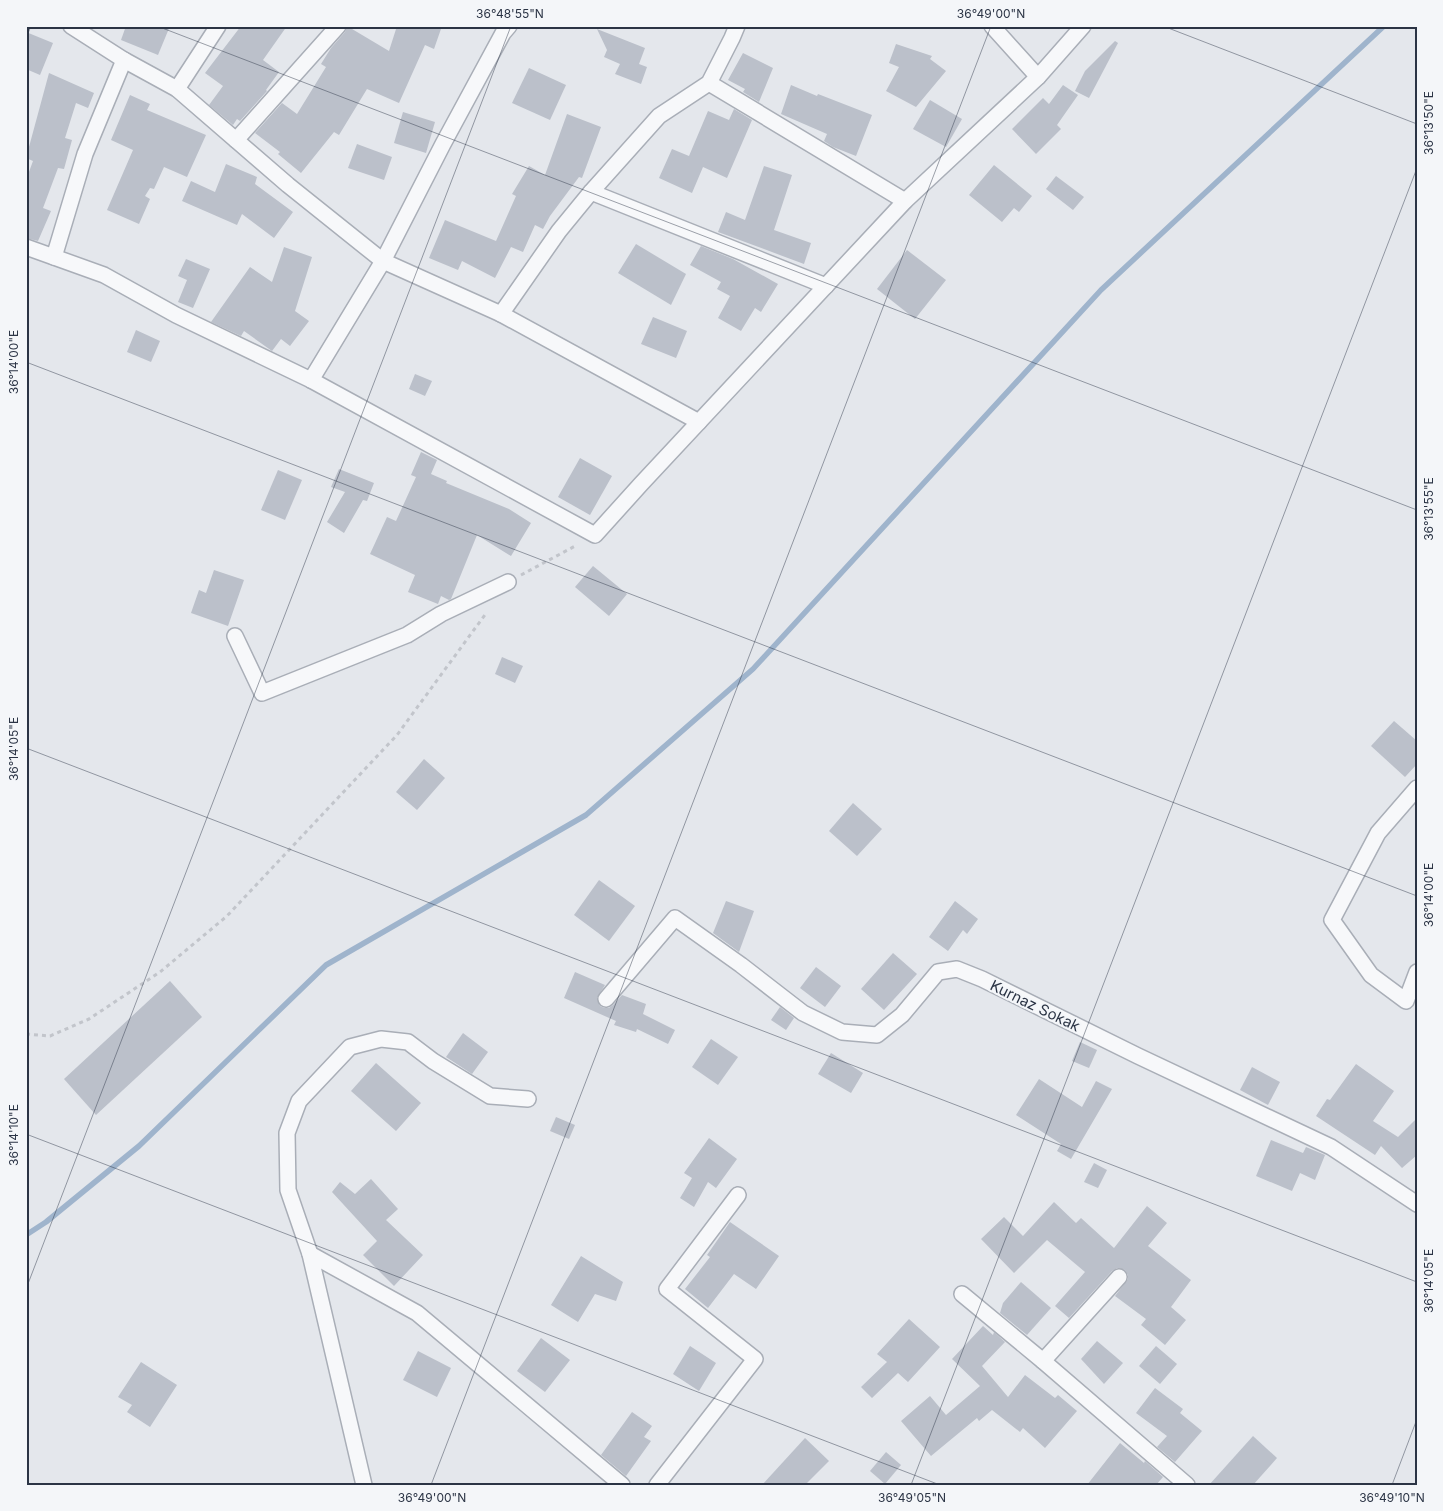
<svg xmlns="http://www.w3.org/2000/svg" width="1443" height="1511" viewBox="0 0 1443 1511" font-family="Inter,sans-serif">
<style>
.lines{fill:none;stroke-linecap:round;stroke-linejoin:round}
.stream{stroke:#9fb4cc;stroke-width:5.5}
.building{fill:#bbc0ca}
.street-casing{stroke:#a9aeb7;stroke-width:18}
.path{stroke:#c2c5cb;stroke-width:3;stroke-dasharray:4 4;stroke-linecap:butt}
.street{stroke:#f7f8fa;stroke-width:15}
.ticks{fill:none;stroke:#2b3445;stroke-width:1;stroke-opacity:0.45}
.labels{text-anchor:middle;stroke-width:4;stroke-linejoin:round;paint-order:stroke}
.street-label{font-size:15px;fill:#2b3445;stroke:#f4f6f9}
.neatline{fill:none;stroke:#2b3445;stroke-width:2}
.ticks-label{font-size:12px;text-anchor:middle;fill:#2b3445}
</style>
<rect width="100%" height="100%" fill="#e4e7ec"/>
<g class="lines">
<path class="stream" d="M26 1235 46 1222 139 1146 326 965 586 815 753 669 1101 290 1384 26"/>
</g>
<g class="building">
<path d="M126 26H170L158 55 121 40Z"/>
<path d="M241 26H287L263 60 279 72 266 90 267 91 240 121 237 119 233 125 209 105 223 86 205 73Z"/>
<path d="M347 26 389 51 397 26H442L434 49 425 45 399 103 367 89 339 135 334 132 301 173 278 154 280 152 255 133 282 103 297 114 326 67 321 64 331 48 345 32Z"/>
<path d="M597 29 645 48 639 64 647 67 641 84 615 74 620 64 604 57 607 50Z"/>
<path d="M26 32 53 43 40 75 26 69Z"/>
<path d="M1115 41 1118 43 1089 98 1075 91 1085 71Z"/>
<path d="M896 44 932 56 930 59 946 71 916 107 886 91 899 67 889 63Z"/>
<path d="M743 53 773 68 759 102 743 92 745 89 728 80Z"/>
<path d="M529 68 566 85 550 120 512 103Z"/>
<path d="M49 73 94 93 88 108 76 103 65 138 72 140 64 169 58 168 43 208 51 211 38 241 26 238V180L33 161 26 158Z"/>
<path d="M791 85 817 96 818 94 872 115 856 156 833 147 824 141 827 134 781 114Z"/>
<path d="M1063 85 1078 95 1057 125 1061 129 1036 154 1012 129 1043 98 1049 104Z"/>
<path d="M130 95 150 104 147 110 206 135 187 177 164 167 154 189 150 188 145 196 150 199 139 224 107 210 133 150 111 140Z"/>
<path d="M930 100 962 119 946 147 913 129Z"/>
<path d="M734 109 752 120 727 178 703 167 692 193 659 178 672 149 689 156 708 111 729 120Z"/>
<path d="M403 112 435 122 426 153 394 143Z"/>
<path d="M567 114 601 127 582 178 579 177 550 216 543 229 535 225 523 252 511 247 495 278 462 261 458 270 429 258 445 220 496 241 516 196 512 194 529 166 545 175Z"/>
<path d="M357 144 392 157 384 180 348 168Z"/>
<path d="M226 164 257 177 255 184 293 212 274 238 242 214 237 225 182 201 191 181 215 192Z"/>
<path d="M994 165 1032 196 1019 212 1014 208 1002 222 969 195Z"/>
<path d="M764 166 792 175 774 230 811 243 804 264 718 232 726 212 745 220Z"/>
<path d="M1056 176 1084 197 1073 210 1046 189Z"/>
<path d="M636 244 686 274 671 305 618 273Z"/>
<path d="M701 246 733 259 778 284 761 312 755 308 741 331 718 318 730 296 717 289 721 282 690 265Z"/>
<path d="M284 247 312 257 295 311 309 321 290 346 281 339 272 351 244 331 241 336 211 322 250 267 272 282Z"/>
<path d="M907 250 946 280 915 319 877 289Z"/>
<path d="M186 259 210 269 193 308 178 302 187 280 178 276Z"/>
<path d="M653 317 687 331 676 358 641 344Z"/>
<path d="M136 330 160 341 151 362 127 352Z"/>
<path d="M415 374 432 381 425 396 409 389Z"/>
<path d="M421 452 437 460 431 474 447 481 446 483 509 509 531 523 511 556 477 535 451 599 449 600 441 596 438 604 408 592 415 575 370 554 387 517 396 521 416 477 411 475Z"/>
<path d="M580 458 612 476 590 515 558 497Z"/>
<path d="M339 469 374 483 367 501 363 500 344 533 327 522 345 492 331 487Z"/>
<path d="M278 470 302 480 285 520 261 510Z"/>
<path d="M593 566 627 594 609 616 575 587Z"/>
<path d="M214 570 244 580 228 626 191 613 199 590 206 593Z"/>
<path d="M502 657 523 666 515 683 495 674Z"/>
<path d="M1394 721 1417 741V764L1405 777 1371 746Z"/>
<path d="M424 759 445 778 417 810 396 792Z"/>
<path d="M853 803 882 829 857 856 829 831Z"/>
<path d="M599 880 635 906 609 941 574 915Z"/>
<path d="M726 901 754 911 739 952 713 933Z"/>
<path d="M955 901 978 919 967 934 963 930 948 951 929 937Z"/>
<path d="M893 953 917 974 884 1010 861 989Z"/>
<path d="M816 967 841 986 825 1007 800 988Z"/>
<path d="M575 972 605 985 597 998 600 1006 604 1008H609L613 1005 622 995 646 1004 643 1014 675 1030 668 1044 637 1029 636 1032 614 1025 616 1021 564 998Z"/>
<path d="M170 981 202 1017 96 1115 64 1079Z"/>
<path d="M780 1007 794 1018 786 1030 771 1020Z"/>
<path d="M463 1033 488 1052 472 1074 446 1057Z"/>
<path d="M711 1039 738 1057 718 1085 692 1067Z"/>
<path d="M1080 1042 1097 1050 1089 1068 1072 1061Z"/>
<path d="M831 1053 863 1073 851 1093 818 1074Z"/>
<path d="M376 1063 421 1103 396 1131 351 1091Z"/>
<path d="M1356 1064 1394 1091 1373 1121 1398 1137 1417 1118V1155L1402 1168 1381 1146 1375 1155 1316 1116 1327 1099 1330 1100Z"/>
<path d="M1252 1067 1280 1082 1268 1105 1240 1090Z"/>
<path d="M1039 1079 1082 1107 1096 1081 1112 1089 1071 1159 1057 1151 1061 1144 1016 1115Z"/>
<path d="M556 1117 575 1125 569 1139 550 1131Z"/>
<path d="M709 1138 737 1159 716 1188 708 1182 694 1207 680 1198 692 1178 684 1173Z"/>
<path d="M1271 1140 1303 1153 1306 1147 1325 1155 1315 1180 1300 1173 1292 1191 1256 1176Z"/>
<path d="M1094 1163 1107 1170 1098 1188 1084 1182Z"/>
<path d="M371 1179 398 1209 386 1220 423 1255 394 1286 363 1255 377 1241 332 1192 340 1182 355 1194Z"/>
<path d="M1054 1202 1076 1223 1081 1218 1114 1248 1147 1206 1167 1223 1148 1246 1191 1280 1171 1307 1186 1320 1165 1345 1141 1325 1146 1319 1115 1296 1128 1279V1275L1125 1270 1117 1268 1112 1271 1069 1318 1055 1306 1085 1272 1047 1240 1014 1273 981 1239 1004 1217 1023 1236Z"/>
<path d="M730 1222 779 1256 756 1289 734 1274 708 1308 685 1289 710 1257 707 1255Z"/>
<path d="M581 1256 623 1282 616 1301 595 1294 578 1322 551 1305Z"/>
<path d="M1021 1282 1051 1308 1027 1335 1000 1313 1003 1303Z"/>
<path d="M909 1319 940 1347 908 1382 898 1373 872 1398 861 1387 887 1362 877 1354Z"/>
<path d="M983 1326 993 1335 994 1332 1005 1342 982 1366 1008 1397 1025 1375 1055 1398 1058 1395 1077 1411 1045 1448 1023 1428 1020 1432 992 1410 979 1421 977 1418 931 1456 901 1421 930 1396 946 1415 980 1386 952 1359Z"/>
<path d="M541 1338 570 1360 545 1392 517 1371Z"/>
<path d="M1097 1341 1123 1363 1104 1384 1081 1359Z"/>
<path d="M690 1346 716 1363 699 1391 673 1374Z"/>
<path d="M1156 1346 1177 1364 1160 1384 1139 1366Z"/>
<path d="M418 1351 451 1368 437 1397 403 1380Z"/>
<path d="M141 1362 177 1385 150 1427 127 1412 132 1405 118 1397Z"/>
<path d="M1155 1388 1183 1409 1180 1413 1202 1431 1175 1462 1157 1447 1167 1436 1136 1413Z"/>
<path d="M632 1412 652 1426 644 1437 651 1441 626 1476 601 1455Z"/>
<path d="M1253 1436 1277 1458 1253 1485H1209Z"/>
<path d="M805 1438 829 1461 805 1485H762Z"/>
<path d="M1120 1443 1144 1463 1145 1461 1163 1477 1156 1485H1087Z"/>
<path d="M886 1452 901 1465 885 1484 870 1471Z"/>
</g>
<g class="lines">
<g class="street-casing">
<g id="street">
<path d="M71 26 124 60 177 89 288 185 383 261 501 314 699 422"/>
<path d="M992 26 1038 77"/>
<path d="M709 83 905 201"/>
<path d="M177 89 218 26"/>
<path d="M236 140 338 26"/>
<path d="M591 192 826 286"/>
<path d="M26 247 104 275 176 315 311 380 595 535 641 484 905 201 1038 77 1083 26"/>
<path d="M54 257 85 154 124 60"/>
<path d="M501 314 559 231 591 192 659 116 709 83 732 38 737 26"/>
<path d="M311 380 383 261 443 144 503 33 509 26"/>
<path d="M235 636 262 693 407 635 441 614 508 582"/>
<path d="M1417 788 1378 833 1332 920 1371 975 1406 1001 1417 972"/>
<path d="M606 999 675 918 741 965 803 1013 842 1032 877 1035 902 1015 938 972 957 969 982 979 1138 1056 1331 1147 1417 1204"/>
<path d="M310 1254 417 1313 622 1485"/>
<path d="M962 1294 1043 1361 1187 1485"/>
<path d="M1043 1361 1119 1277"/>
<path d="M364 1485 310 1254 288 1190 287 1133 299 1101 350 1047 381 1039 408 1042 433 1061 490 1096 528 1099"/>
<path d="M657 1485 755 1359 667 1289 738 1195"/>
</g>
</g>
<g class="path">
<path d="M521 575 577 545"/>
<path d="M26 1034 50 1036 89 1019 160 972 227 916 397 735 487 612"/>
</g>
<use href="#street" class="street"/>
</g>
<path class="ticks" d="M157 26 1417 510M1163 26 1417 124M26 38 31 26M26 362 1417 896M26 748 1417 1282M26 1134 940 1485M26 1289 511 26M431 1485 991 26M911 1485 1417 168M1392 1485 1417 1419"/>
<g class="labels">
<g class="street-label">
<text transform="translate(1035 1006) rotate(26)" y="5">Kurnaz Sokak</text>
</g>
</g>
<rect width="1443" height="1511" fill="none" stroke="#f4f6f9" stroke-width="55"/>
<rect x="28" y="28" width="1388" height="1456" class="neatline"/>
<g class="ticks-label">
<text x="510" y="18">36°48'55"N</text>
<text x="991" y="18">36°49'00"N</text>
<text transform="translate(1429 123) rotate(-90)" y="4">36°13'50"E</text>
<text transform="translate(14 362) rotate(-90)" y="4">36°14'00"E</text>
<text transform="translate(1429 509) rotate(-90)" y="4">36°13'55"E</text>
<text transform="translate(14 749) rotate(-90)" y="4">36°14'05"E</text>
<text transform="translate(1429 895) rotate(-90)" y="4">36°14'00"E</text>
<text transform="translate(14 1135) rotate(-90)" y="4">36°14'10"E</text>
<text transform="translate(1429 1281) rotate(-90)" y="4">36°14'05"E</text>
<text x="432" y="1502">36°49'00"N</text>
<text x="912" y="1502">36°49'05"N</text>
<text x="1392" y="1502">36°49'10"N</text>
</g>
</svg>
